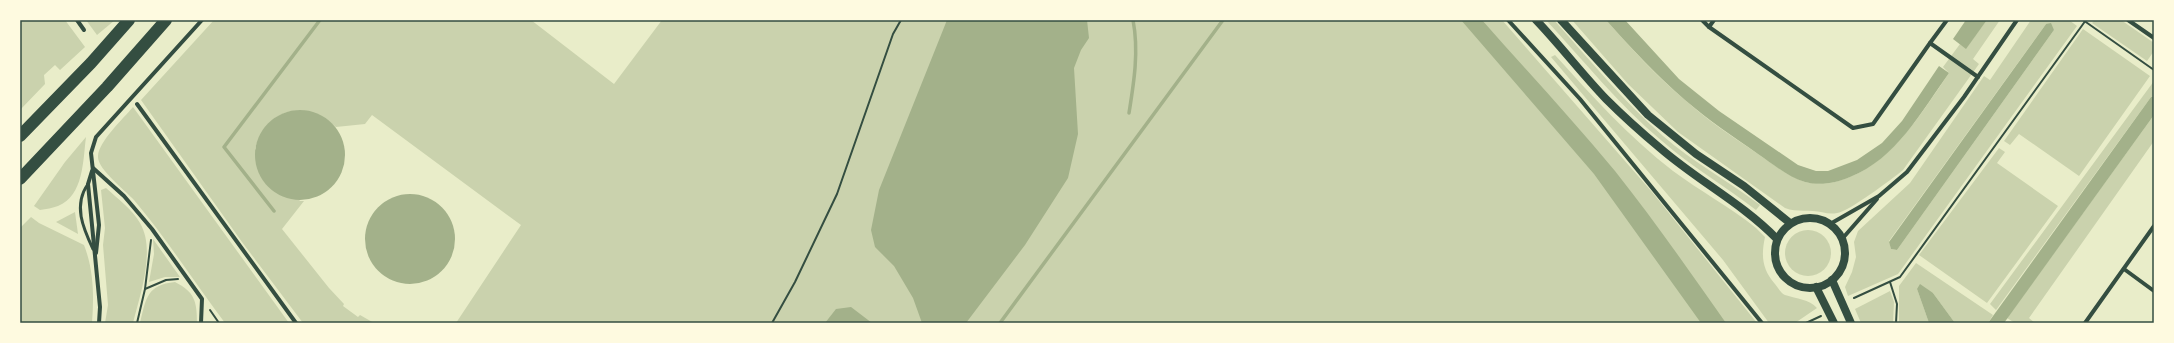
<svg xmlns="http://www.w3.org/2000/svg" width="2174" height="343" viewBox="0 0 2174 343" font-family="'Titillium Web',sans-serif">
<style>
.green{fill:#cad2ad;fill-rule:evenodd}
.water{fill:#a3b18a}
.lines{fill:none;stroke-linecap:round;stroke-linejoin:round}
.stream{stroke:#a3b18a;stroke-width:3.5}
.path{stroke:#344e41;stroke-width:2}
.service{stroke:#344e41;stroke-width:3}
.minor{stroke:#344e41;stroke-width:4}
.secondary{stroke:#344e41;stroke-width:8}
.motorway{stroke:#344e41;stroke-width:12}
.neatline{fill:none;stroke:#344e41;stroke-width:1.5}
</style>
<rect width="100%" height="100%" fill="#e9edc9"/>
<g class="green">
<path d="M20 20H65L85 47 60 70 55 65 44 75 45 84 20 110Z"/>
<path d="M86 20H115L97 35Z"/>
<path d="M214 20H531L614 84 662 20H1481L1485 23 1482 20H1502L1652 192 1757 323H456L521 225 372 115 365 124 336 127C304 98 267 108 255 149L300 201H304L282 229 329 288 344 304 343 306 358 317 360 315 374 323H303L242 242 141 100Z"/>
<path d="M1546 20H1554C1589 59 1623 101 1663 136 1693 162 1728 181 1760 205L1756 210C1725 186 1692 167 1662 141 1619 105 1584 61 1546 20Z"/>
<path d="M1572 20H1606C1631 48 1656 76 1685 100 1707 120 1733 137 1758 154 1773 164 1788 176 1805 182 1816 185 1828 184 1838 181 1890 167 1920 115 1949 73L1943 67 1960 44 1966 48 1987 20H2000L1973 59 1979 64 1903 170C1892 179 1848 212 1837 213 1828 215 1821 211 1813 211 1803 210 1794 212 1785 208L1678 132 1628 84Z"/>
<path d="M2031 20H2069L2077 26 1898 274 1848 296 1845 287 1852 272 1856 257 1854 242 1858 231 1910 183 1984 76 1990 80ZM2046 24 2054 30 1897 250 1891 249 1889 241Z"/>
<path d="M2095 20H2121L2154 43V51L2147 61 2092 23Z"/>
<path d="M2083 29 2150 76 2079 176 2019 134 2010 145 2004 141Z"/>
<path d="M1555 55C1592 96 1629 137 1673 171 1700 191 1730 207 1756 228L1765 237C1761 256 1762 269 1775 284 1778 288 1781 293 1785 295 1797 299 1809 299 1817 308L1795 323H1769L1723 260 1551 57Z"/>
<path d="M2154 81V97H2151L1996 310 1990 304Z"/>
<path d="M133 107 289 323H225C194 282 167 239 134 200 125 190 97 169 98 156 99 141 123 119 133 107Z"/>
<path d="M2154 115V141L2029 318 2035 323H2015L2007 318Z"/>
<path d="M86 137C83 159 84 196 58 206 53 208 46 209 40 210L34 206 65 162Z"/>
<path d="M1999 148 2005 152 1997 163 2058 206 1987 303 1919 255Z"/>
<path d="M106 188C118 199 132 209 140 223 156 250 140 295 133 323H105L108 305 103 245 105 228 101 190Z"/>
<path d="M75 212 78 234 56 222Z"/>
<path d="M31 217 39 223 84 245C94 271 94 296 92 323H20V228Z"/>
<circle cx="1808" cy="253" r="23"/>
<path d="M153 239 180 277H165L149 282 154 254Z"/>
<path d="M1916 263 1993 315 1988 323H1955L1933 293 1917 289 1929 323H1899V286Z"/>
<path d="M175 282C195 292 197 302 197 323H140C146 298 147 285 175 282Z"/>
<path d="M1890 291 1894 302 1893 323H1861L1855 309Z"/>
</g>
<g class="water">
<path d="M947 20H1087L1089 38 1081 50 1074 68 1078 134 1068 178 1025 245 966 323H922L913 298 894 266 875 247 871 230 879 190Z"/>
<path d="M1461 20H1482C1526 70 1572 119 1615 171 1654 220 1690 272 1726 323H1701L1594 174Z"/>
<path d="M1606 20H1625L1679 79 1719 111 1798 165 1816 171H1828L1857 160 1882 143 1902 121 1939 66 1949 73C1921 112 1896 159 1850 177 1836 183 1820 186 1805 182 1788 177 1773 164 1758 154 1734 137 1708 120 1685 100 1657 76 1631 48 1606 20Z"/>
<path d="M1966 20H1987L1966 49 1953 39Z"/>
<path d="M2051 23 2054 30 1897 250 1891 249 1889 242 2046 24Z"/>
<path d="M2151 97H2154V115L2004 323H1988Z"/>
<circle cx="300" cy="155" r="45"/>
<circle cx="410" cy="239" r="45"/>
<path d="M1920 284 1933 293 1955 323H1929L1917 289Z"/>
<path d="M851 307 872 323H825L836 309Z"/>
</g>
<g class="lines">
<g class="stream">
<path d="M1129 113C1134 82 1139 51 1133 20"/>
<path d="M274 211 224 147 320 20"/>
<path d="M1000 323 1223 20"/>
</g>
<g class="path">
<path d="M2083 20 2154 70"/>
<path d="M1890 282 1897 304 1896 323"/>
<path d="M145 289 166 280 178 279"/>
<path d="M1854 298 1900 277 2086 20"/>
<path d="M210 310 219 323"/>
<path d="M137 323 145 289 151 240"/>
<path d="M772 323 795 282 837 194 893 34 901 20"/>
<path d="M1806 323 1821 316"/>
</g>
<path class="service" d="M88 184C73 205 83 228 93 249"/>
<g class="minor">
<path d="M77 20 84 30"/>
<path d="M1508 20 1580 99 1762 323"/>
<path d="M1702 20 1709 27 1853 128 1873 124 1930 43"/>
<path d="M1947 20 1930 43 1978 77"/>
<path d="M2128 20 2154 38"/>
<path d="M1709 27 1714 20"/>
<path d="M137 104 296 323"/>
<path d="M93 168 124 196 152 229 202 299 201 323"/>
<path d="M92 171 88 184 100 307 99 323"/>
<path d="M1830 224 1879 196 1907 172 1964 97 2017 20"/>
<path d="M1842 239 1877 199"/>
<path d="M96 253 99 225 91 153 96 137 202 20"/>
<path d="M2124 269 2154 291"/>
<path d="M2085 323 2154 226"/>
</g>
<g class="secondary">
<path d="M1536 20C1560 45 1582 74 1606 99 1623 116 1642 133 1660 148 1698 181 1742 203 1777 239"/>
<path d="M1561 20 1648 115 1696 154 1744 186 1790 223"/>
<circle cx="1810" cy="253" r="35"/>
<path d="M1832 280 1851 323"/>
<path d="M1816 287 1834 323"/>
</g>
<g class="motorway">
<path d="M20 136 91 63 129 20"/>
<path d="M20 179 107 87 166 20"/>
</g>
</g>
<rect width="2174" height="343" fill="none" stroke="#fefae0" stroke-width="42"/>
<rect x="21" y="21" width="2132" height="301" class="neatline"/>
</svg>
